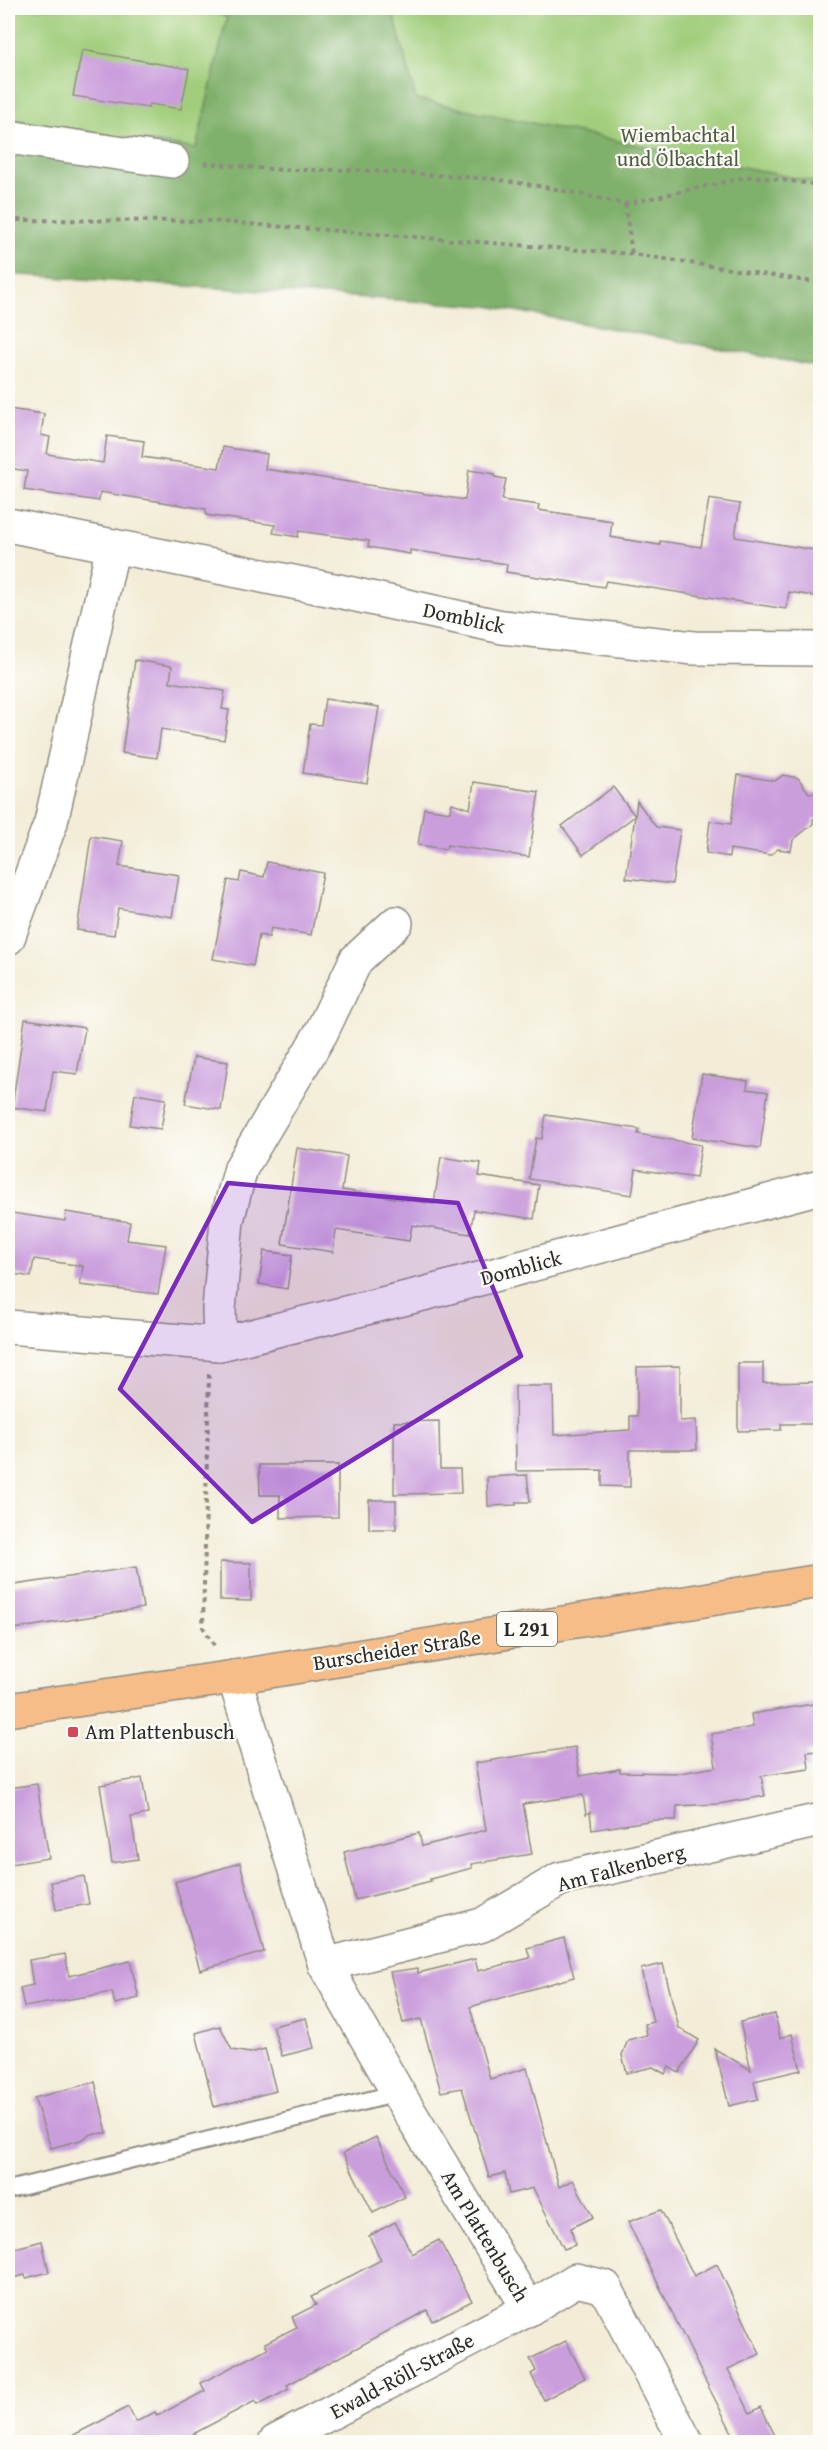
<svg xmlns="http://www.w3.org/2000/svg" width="828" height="2450" viewBox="0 0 828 2450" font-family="'Gentium Book Plus',serif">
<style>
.green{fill:#a1ce7c;stroke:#667c54;stroke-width:1.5}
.forest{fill:#80b16c;stroke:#566e4c;stroke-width:1.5}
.building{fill:#ca9edd}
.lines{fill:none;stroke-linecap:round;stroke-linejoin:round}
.service-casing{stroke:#8f8c82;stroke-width:20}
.minor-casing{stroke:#8f8c82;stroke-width:36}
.primary-casing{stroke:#8f8c82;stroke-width:36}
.path{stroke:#8f8c82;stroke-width:4;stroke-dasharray:4.5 4.5;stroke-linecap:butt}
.service{stroke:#fff;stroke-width:16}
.minor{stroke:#fff;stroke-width:33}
.primary{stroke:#f7bd88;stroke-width:33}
.marked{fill:#7b2cbf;fill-opacity:0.2;stroke:#7b2cbf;stroke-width:4.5;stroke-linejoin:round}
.poi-dot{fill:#d1495b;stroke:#fdfcf7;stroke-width:2}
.labels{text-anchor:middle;stroke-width:4.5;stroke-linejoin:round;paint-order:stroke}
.shield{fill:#fdfcf7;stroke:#6a6a68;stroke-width:1.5}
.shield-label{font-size:20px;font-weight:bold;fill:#2b2b2b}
.park-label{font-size:21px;fill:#4e5c43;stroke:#fdfcf7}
.street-label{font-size:21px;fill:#2b2b2b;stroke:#fdfcf7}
.poi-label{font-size:21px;fill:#2b2b2b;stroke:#fdfcf7;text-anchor:start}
</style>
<rect width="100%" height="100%" fill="#fdfcf7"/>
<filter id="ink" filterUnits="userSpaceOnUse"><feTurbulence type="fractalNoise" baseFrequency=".0167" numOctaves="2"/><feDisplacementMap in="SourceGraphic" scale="12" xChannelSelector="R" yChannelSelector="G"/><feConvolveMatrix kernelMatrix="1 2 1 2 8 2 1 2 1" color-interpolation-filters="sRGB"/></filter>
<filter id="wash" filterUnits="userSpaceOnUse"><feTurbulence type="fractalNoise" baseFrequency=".008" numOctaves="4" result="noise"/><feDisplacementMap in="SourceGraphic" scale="24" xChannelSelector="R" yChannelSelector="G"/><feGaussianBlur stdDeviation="1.35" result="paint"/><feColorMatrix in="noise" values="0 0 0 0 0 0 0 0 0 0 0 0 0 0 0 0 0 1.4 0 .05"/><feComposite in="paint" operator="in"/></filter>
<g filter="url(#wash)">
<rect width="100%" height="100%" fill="#f3edd8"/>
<path class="green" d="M8 8H820V305L8 243Z"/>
<path class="forest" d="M201 8H392L416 99 820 183V367L488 306 8 274V119L196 149 227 17Z"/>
<g id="blocks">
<g class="building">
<path d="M82 50 189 69 181 109 149 104 148 108 73 96Z"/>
<path d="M8 409 44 414 41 435 50 437 47 454 103 463 107 436 144 441 142 457 219 468 223 447 267 454 265 469 465 500 469 470 495 474V477L506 479 502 500 539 505 538 510 612 521 610 537 660 545V541L701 547 709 499 740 504 735 537 820 551V597L789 592 786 609 606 581 604 587 506 572 507 564 410 550V554L368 547 369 541 299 531 298 537 273 533 275 525 206 515V509L100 492 99 501 24 490 27 471 8 468Z"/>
<path d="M135 660 172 666 170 682 225 691 222 709 229 710 224 740 161 729 157 758 122 753Z"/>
<path d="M325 699 379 707 367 783 303 773 310 724 321 725Z"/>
<path d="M738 775 775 781 783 775 798 778 809 793 820 794V820L813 819V824L793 840 791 851 778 849 770 855 730 849 729 857 706 853 710 821 731 824Z"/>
<path d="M474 782 539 792 529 857 447 845 446 849 418 845 424 808 450 812 452 803 470 809Z"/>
<path d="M613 787 635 816 637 801 656 827 680 830 672 884 626 878 635 816 583 855 562 826Z"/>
<path d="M91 836 123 841 119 866 179 875 172 917 118 908 114 935 77 930Z"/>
<path d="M267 862 323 873 311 935 271 928 269 937 259 935 253 966 213 959 228 880 239 882 241 872 264 877Z"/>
<path d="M25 1019 85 1028 77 1074 53 1071 47 1112 12 1107Z"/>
<path d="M194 1057 228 1062 221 1110 185 1104Z"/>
<path d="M702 1074 748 1081 747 1089 768 1092 760 1148 692 1138Z"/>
<path d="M135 1094 166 1099 161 1129 130 1125Z"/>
<path d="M546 1115 639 1129 638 1134 701 1145 696 1178 636 1169 632 1195 529 1179 536 1138 542 1139Z"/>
<path d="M297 1148 347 1156 342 1190 434 1204 441 1157 481 1163 479 1176 539 1185 534 1219 474 1210 470 1234 412 1225 409 1241 336 1230 333 1252 282 1244Z"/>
<path d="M66 1212 130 1222 127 1240 166 1245 158 1294 80 1285 83 1266 34 1259 31 1277 8 1273V1239L12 1213 65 1221Z"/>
<path d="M264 1251 292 1255 287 1289 259 1284Z"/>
<path d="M738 1363H763V1383L815 1382V1424H781V1430L738 1431Z"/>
<path d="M680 1366V1421L696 1420 697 1450H630V1487L602 1486V1470L516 1471 515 1386H553L554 1435 630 1430V1416H637V1367Z"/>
<path d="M439 1421 440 1469H460L461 1493 394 1494V1422Z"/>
<path d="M259 1465H338V1517L280 1518V1495H260Z"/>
<path d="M527 1475 530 1502H516V1505L488 1506 487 1477Z"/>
<rect x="369" y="1500" width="27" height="29"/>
<path d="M220 1562 251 1563V1601L220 1600Z"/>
<path d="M136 1567 143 1608 8 1630V1586Z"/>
<path d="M820 1703V1751L807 1752 809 1769 761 1776 765 1796 718 1804 677 1806 676 1820H654L592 1830 590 1812 586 1814 583 1795 523 1804 532 1854 471 1864 472 1868 430 1879 431 1881 355 1900 344 1852 419 1833 422 1846 486 1830 475 1763 575 1747 580 1776 620 1769V1772L681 1773 716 1767 711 1734 753 1727 751 1714Z"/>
<path d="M142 1778 148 1814 131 1817 138 1859 112 1863 100 1785Z"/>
<path d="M37 1784 49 1858 11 1864 8 1837V1788Z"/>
<path d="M240 1863 264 1952 200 1970 175 1882Z"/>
<path d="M84 1876 89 1904 56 1910 51 1882Z"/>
<path d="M564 1938 574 1977 470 2007 490 2079 527 2068 559 2187 573 2180 593 2217 571 2228 575 2245 564 2249 533 2188 509 2194 505 2173 489 2177 462 2088 441 2092 421 2019 403 2023 390 1972 417 1968 418 1973 475 1959 478 1971 530 1958 527 1948Z"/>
<path d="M65 1954 69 1976 130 1961 139 1998 115 2004 112 1992 24 2007 20 1988 33 1985 29 1960Z"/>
<path d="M663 1964 679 2028 699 2040 679 2073 669 2067 665 2074 653 2067 627 2073 622 2055 628 2040 647 2035 645 2024 653 2022 641 1969Z"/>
<path d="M775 2014 780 2038 792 2034 801 2070 754 2081 758 2099 729 2106 715 2049 751 2070 740 2022Z"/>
<path d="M306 2018 314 2048 282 2056 273 2026Z"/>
<path d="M220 2026 232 2050 250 2053 265 2049 276 2091 214 2107 196 2033Z"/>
<path d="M95 2082 107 2133 91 2134 81 2140 51 2148 34 2098Z"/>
<path d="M376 2137 405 2197 373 2213 343 2153Z"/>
<path d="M661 2210 694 2276 717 2264 723 2277 760 2354 728 2369 750 2413 761 2407 778 2442H737L706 2382 628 2222Z"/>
<path d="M395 2222 412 2254 439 2240 472 2301 432 2321 427 2310 287 2385 289 2389 276 2396 257 2405 255 2401 193 2434 198 2442H60L128 2407 136 2422 155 2412 157 2416 205 2391 201 2383 268 2348 265 2343 297 2327 292 2317 316 2305 311 2297 381 2260 369 2236Z"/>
<path d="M42 2241 49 2272 26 2278 25 2275 13 2278 8 2250Z"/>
<path d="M566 2341 585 2378 544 2400 531 2374 536 2371 530 2359Z"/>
</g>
</g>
</g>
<g filter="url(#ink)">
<use href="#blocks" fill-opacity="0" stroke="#8f8c82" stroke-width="1.5"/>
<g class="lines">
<g class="service-casing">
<path id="service" d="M8 2190 398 2093"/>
</g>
<g class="minor-casing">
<g id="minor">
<path d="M8 137 172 161"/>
<path d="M8 525 343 592 502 627 694 648 820 649"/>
<path d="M8 938 51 822 113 546"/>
<path d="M8 1327 220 1344 427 1293 820 1187"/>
<path d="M220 1344 219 1309 227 1220 241 1168 321 1033 356 960 396 923"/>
<path d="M234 1677 325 1965 398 2093 529 2309 576 2280 605 2287 686 2442"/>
<path d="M325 1965 482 1925 560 1879 820 1820"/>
<path d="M275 2442 529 2309"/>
</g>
</g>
<g class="primary-casing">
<path id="primary" d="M8 1710 234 1677 820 1581"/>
</g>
<g class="path">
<path d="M204 163 281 170H358L493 179 551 188 625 204 752 176 820 185"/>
<path d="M625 204 632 254"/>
<path d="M8 220 210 221 632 254 820 283"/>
<path d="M209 1374 203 1627 216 1648"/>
</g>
<use href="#service" class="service"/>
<use href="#minor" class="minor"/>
<use href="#primary" class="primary"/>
</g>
</g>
<path class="marked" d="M228 1183 458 1203 521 1356 252 1522 120 1389Z"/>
<rect class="poi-dot" x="67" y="1726" width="12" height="12" rx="3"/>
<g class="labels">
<rect class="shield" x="497" y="1612" width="60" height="34" rx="4.5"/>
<g class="shield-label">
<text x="527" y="1636">L 291</text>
</g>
<g class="park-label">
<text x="678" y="142">Wiembachtal<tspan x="678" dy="24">und Ölbachtal</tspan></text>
</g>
<g class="street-label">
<text transform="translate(464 618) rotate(12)" y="7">Domblick</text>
<text transform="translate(521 1268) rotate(-15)" y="7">Domblick</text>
<text transform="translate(397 1650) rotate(-9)" y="7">Burscheider Straße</text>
<text transform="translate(621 1868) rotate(-15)" y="7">Am Falkenberg</text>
<text transform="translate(485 2236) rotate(59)" y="7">Am Plattenbusch</text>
<text transform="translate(402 2376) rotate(-28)" y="7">Ewald-Röll-Straße</text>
</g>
<g class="poi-label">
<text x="85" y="1739">Am Plattenbusch</text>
</g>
</g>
<rect width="828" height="2450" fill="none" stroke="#fdfcf7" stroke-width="30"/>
</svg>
